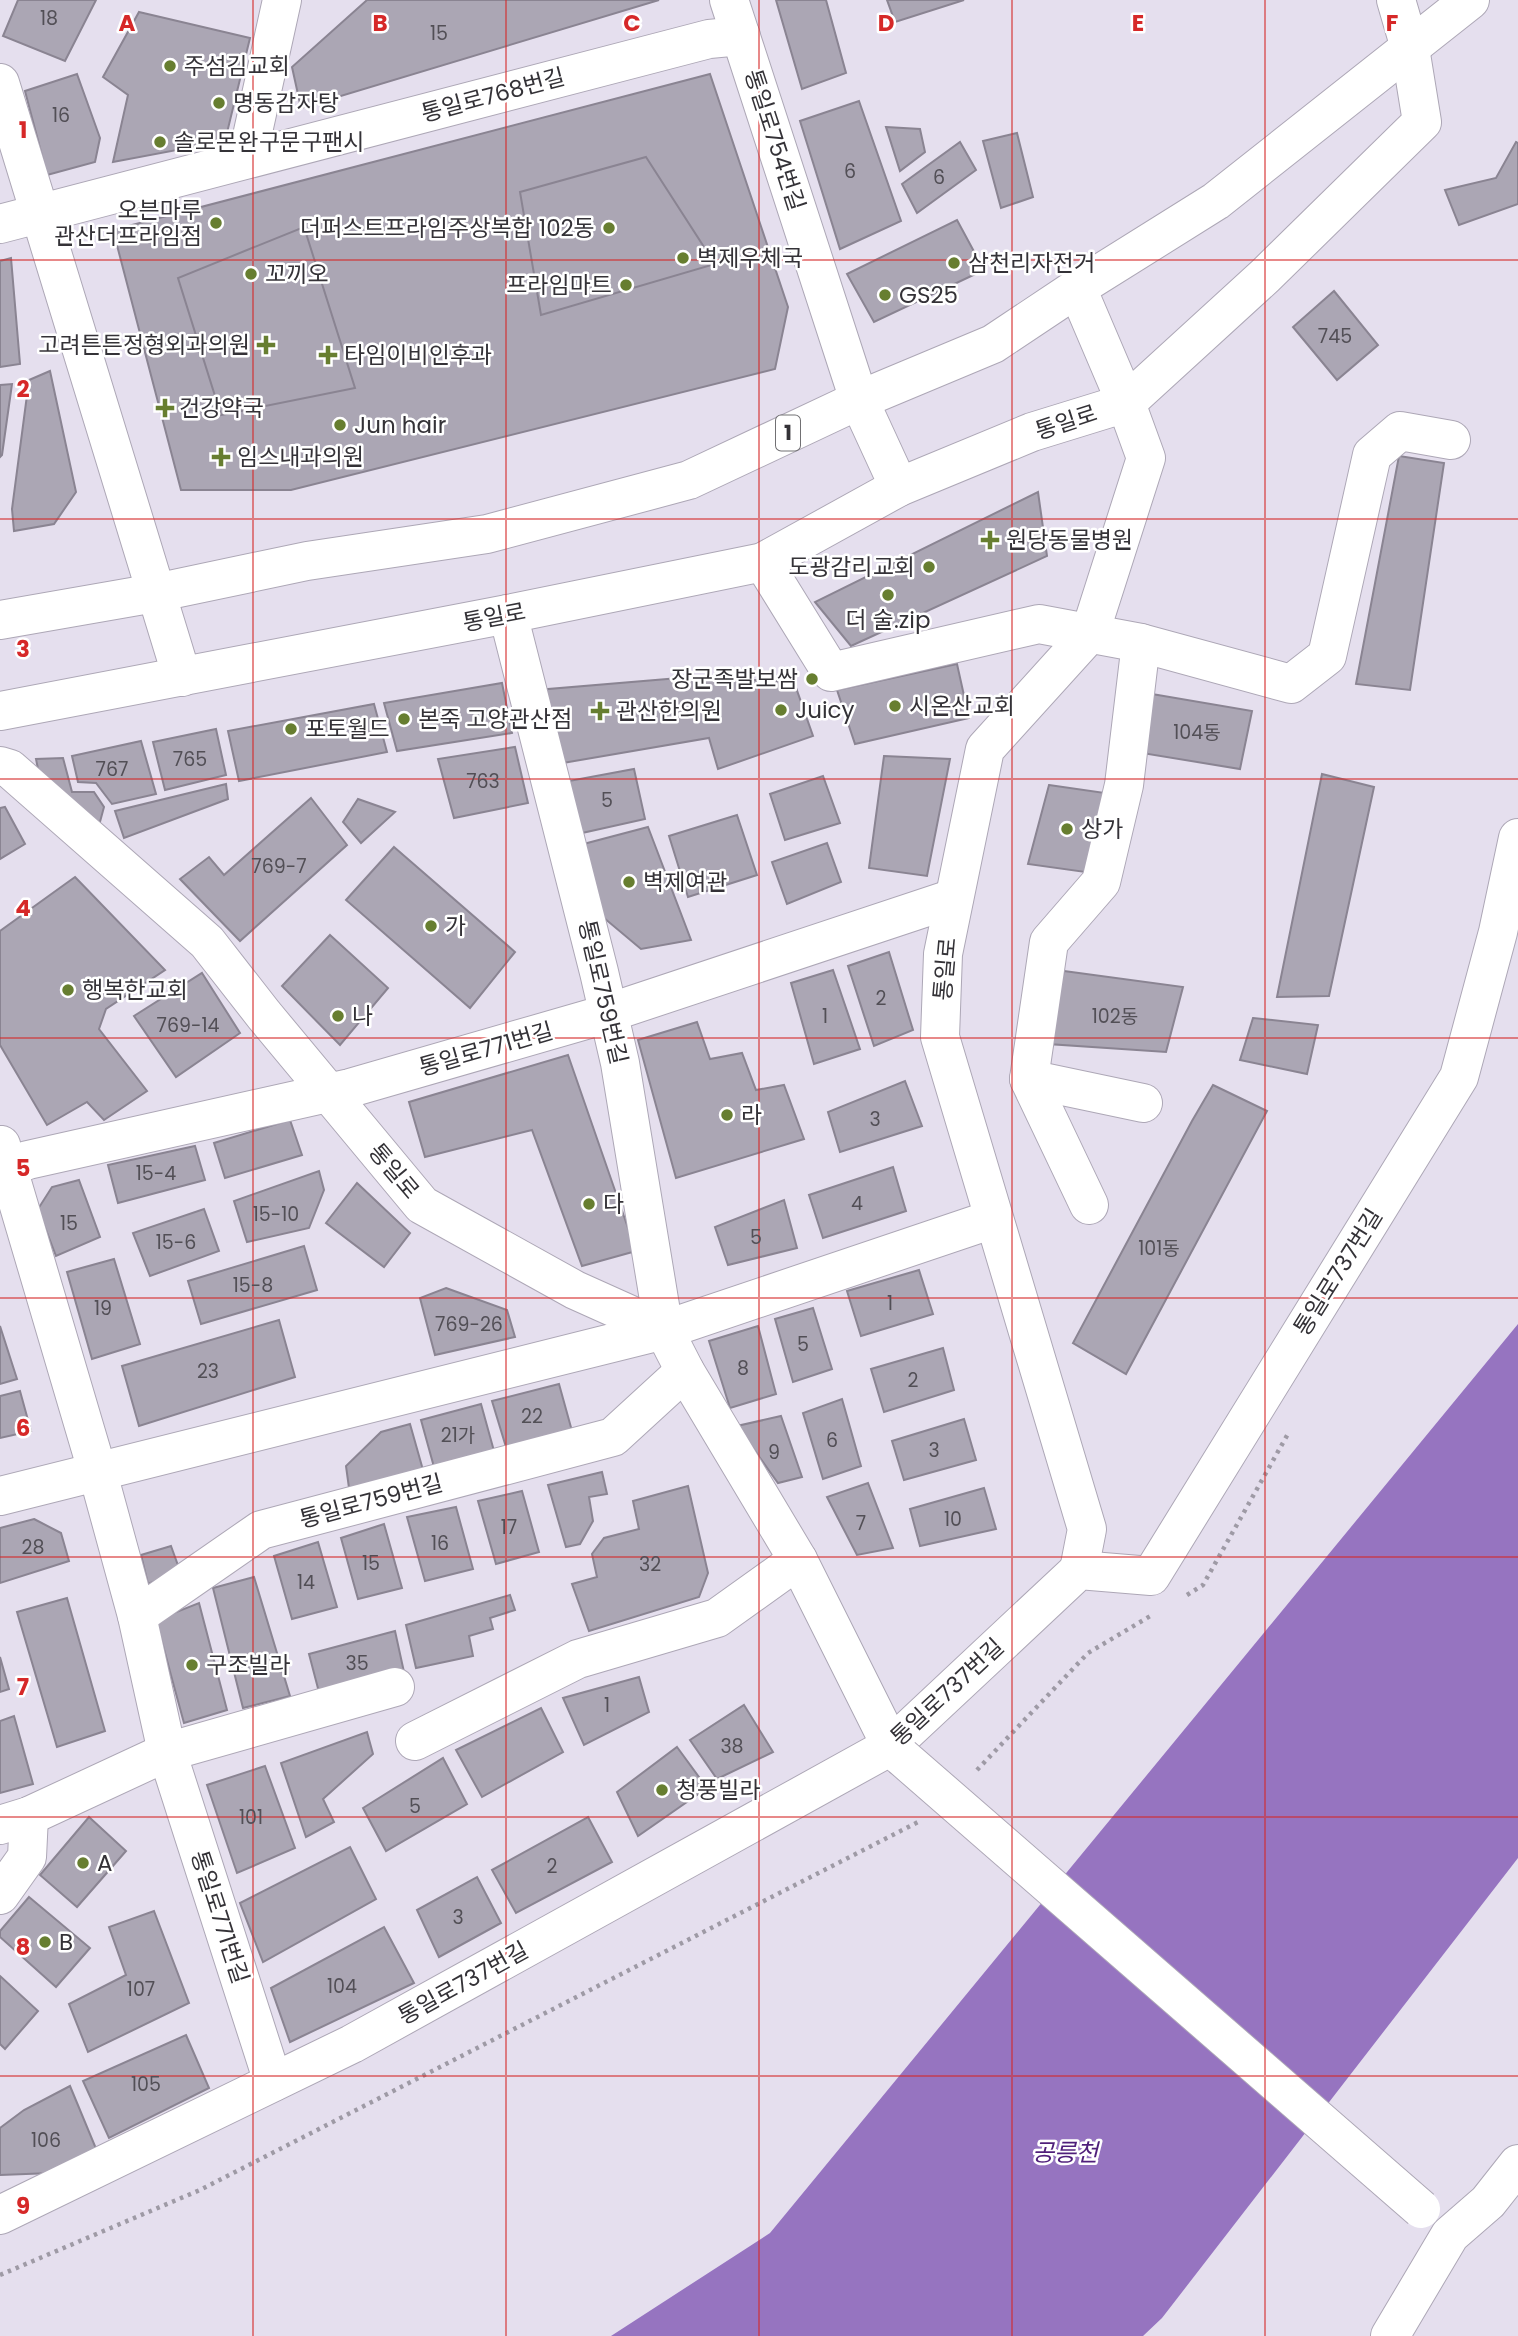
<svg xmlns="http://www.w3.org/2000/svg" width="1518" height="2336" viewBox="0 0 1518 2336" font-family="Poppins,'Noto Sans KR',sans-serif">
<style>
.water{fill:#9674c0}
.building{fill:#aba6b4;stroke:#8a8492;stroke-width:2}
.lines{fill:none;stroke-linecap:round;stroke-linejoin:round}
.minor-casing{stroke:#ada7b6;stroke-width:40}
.major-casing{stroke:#ada7b6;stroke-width:40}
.path{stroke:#9e9aa5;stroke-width:4.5;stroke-dasharray:3.5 5;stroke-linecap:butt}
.minor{stroke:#fff;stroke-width:38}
.major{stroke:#fff;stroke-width:38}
.minor-bridge-casing{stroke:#ada7b6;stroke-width:40;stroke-linecap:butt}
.minor-bridge{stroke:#fff;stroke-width:38}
.grid{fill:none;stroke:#d62828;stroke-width:2;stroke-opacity:0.55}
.poi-dot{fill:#677e30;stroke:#fff;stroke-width:2.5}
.labels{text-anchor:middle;stroke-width:5;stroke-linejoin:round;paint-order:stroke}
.number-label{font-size:19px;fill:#524f56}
.shield{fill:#fff;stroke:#717073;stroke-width:2}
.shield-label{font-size:21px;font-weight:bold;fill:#343237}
.poi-label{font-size:23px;fill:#343237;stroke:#fff;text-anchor:start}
.street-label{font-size:23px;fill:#343237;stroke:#fff}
.water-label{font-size:24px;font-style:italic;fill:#4f1f7a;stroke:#fff}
.grid-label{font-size:23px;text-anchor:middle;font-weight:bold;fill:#d62828;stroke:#fff;stroke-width:5;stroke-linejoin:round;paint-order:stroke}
</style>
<rect width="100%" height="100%" fill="#e5dfee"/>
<path class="water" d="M1518 1324V1858L1162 2318 1143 2336H611L770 2233Z"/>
<g class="building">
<path d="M18 0H96L65 61 3 36Z"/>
<path d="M367 0H659L301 108 292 67Z"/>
<path d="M776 0H826L846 73 802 89Z"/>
<path d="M887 0H964L895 22Z"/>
<path d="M139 12 250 38 225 141 113 162 128 95 103 77Z"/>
<path d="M77 74 100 138 95 162 47 175 25 91Z"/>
<path d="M710 74 788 307 775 369 291 490H181L113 230Z"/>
<path d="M859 101 901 221 840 249 800 121Z"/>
<path d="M886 127 920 129 925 152 900 171Z"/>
<path d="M1017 133 1033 197 1001 208 983 141Z"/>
<path d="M960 142 976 170 917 213 902 184Z"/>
<path d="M1516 142 1518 143V204L1459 225 1445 190 1496 178Z"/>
<path d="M646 157 715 264 541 315 520 192Z"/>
<path d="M957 220 984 270 874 322 847 274Z"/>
<path d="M304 227 355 388 221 415 178 278Z"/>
<path d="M11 258 20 364 0 367V261Z"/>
<path d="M1334 291 1378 345 1337 380 1293 327Z"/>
<path d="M50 371 76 492 54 524 14 531 12 509 29 380Z"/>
<path d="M12 384 2 455 0 457V385Z"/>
<path d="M1399 456 1444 463 1410 690 1356 684Z"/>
<path d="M1038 492 1047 556 851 646 815 602Z"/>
<path d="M957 664 969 718 855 744 837 690Z"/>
<path d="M691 677 794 682 813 736 718 769 709 738 557 764 537 690Z"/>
<path d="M502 683 512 733 397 751 384 703Z"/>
<path d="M1152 694 1252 711 1240 769 1142 753Z"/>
<path d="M374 704 387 752 239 781 228 731Z"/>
<path d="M216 729 226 775 165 790 153 742Z"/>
<path d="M141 741 156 794 112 804 96 783 78 782 72 756Z"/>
<path d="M515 747 528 803 454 818 438 759Z"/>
<path d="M884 756 950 759 927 876 869 868Z"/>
<path d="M63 758 72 792H94L104 807 97 833 41 784 36 759Z"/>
<path d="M634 769 645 819 582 833 569 781Z"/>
<path d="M1322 774 1374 787 1329 996 1277 997Z"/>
<path d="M823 776 840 823 785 840 770 794Z"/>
<path d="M226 784 228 799 124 838 115 811Z"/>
<path d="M1049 785 1105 793 1085 872 1028 864Z"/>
<path d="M311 798 347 845 240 941 180 879 209 857 224 875Z"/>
<path d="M358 799 395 812 361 843 343 822Z"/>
<path d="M5 807 25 844 0 859V808Z"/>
<path d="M737 815 757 875 688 897 669 836Z"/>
<path d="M648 827 691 940 641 949 604 918 576 846Z"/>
<path d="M827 843 841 882 787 904 772 862Z"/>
<path d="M394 847 515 952 470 1008 346 900Z"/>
<path d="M75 877 165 970 106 1009 99 1029 147 1091 104 1120 87 1102 47 1125 0 1045V931Z"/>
<path d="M330 935 388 988 340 1045 282 986Z"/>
<path d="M889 952 913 1030 874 1046 848 966Z"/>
<path d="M833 970 860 1049 814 1064 791 983Z"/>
<path d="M1064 971 1183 987 1166 1052 1048 1044Z"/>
<path d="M202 973 240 1033 176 1077 134 1016Z"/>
<path d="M1253 1018 1318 1025 1307 1074 1240 1060Z"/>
<path d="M697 1022 710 1059 742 1053 756 1090 784 1085 804 1139 676 1178 638 1040Z"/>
<path d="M568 1055 636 1251 582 1266 532 1130 425 1157 409 1102Z"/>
<path d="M905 1081 922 1126 840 1152 828 1112Z"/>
<path d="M1213 1085 1267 1111 1126 1374 1073 1343 1192 1121Z"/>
<path d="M290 1120 302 1155 225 1178 214 1143Z"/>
<path d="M195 1146 205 1180 118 1203 108 1165Z"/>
<path d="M893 1167 906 1211 823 1238 809 1195Z"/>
<path d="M319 1171 324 1190 309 1228 247 1242 234 1201Z"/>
<path d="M79 1180 100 1237 56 1256 38 1209 52 1187Z"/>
<path d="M357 1183 410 1233 384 1267 326 1223Z"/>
<path d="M784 1200 797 1248 728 1265 715 1227Z"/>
<path d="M204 1209 219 1251 150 1276 133 1233Z"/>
<path d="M304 1246 317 1290 201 1324 188 1281Z"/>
<path d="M114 1259 140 1344 92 1359 67 1272Z"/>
<path d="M919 1270 933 1314 861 1336 847 1291Z"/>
<path d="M446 1288 507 1310 515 1337 435 1355 420 1298Z"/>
<path d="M813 1308 832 1369 793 1382 775 1319Z"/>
<path d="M279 1320 295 1377 139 1426 122 1366Z"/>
<path d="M0 1326 17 1379 0 1384Z"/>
<path d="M758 1326 776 1394 730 1408 709 1341Z"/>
<path d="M943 1348 954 1390 884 1412 871 1369Z"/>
<path d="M559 1384 572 1431 506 1447 492 1401Z"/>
<path d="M20 1391 31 1431 0 1438V1396Z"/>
<path d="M842 1399 861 1466 823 1479 803 1413Z"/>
<path d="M481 1404 494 1451 434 1467 421 1420Z"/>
<path d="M781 1416 802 1477 778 1483 737 1426Z"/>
<path d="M964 1419 976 1460 904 1480 892 1441Z"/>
<path d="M410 1424 423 1470 349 1488 346 1466 381 1432Z"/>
<path d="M602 1472 607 1494 589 1497 593 1521 580 1544 566 1547 548 1485Z"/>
<path d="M868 1483 893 1548 857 1555 827 1497Z"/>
<path d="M688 1486 708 1573 699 1597 589 1631 572 1584 597 1577 592 1554 604 1538 639 1529 633 1501Z"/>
<path d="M984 1488 996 1529 920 1546 910 1509Z"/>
<path d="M522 1491 539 1552 496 1564 478 1501Z"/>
<path d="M456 1507 473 1569 425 1581 407 1517Z"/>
<path d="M34 1519 61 1533 69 1561 0 1583V1528Z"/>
<path d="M384 1524 402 1588 358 1599 341 1538Z"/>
<path d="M318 1542 337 1607 292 1619 274 1556Z"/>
<path d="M171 1546 180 1571 148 1584 141 1555Z"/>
<path d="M254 1577 290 1696 243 1708 213 1588Z"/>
<path d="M510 1595 515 1610 490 1618 493 1629 469 1636 473 1656 416 1668 406 1625Z"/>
<path d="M67 1598 105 1731 57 1747 17 1612Z"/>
<path d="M199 1603 227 1710 184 1723 156 1620Z"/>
<path d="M395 1631 404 1672 320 1696 309 1654Z"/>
<path d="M0 1657 9 1689 0 1692Z"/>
<path d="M639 1677 649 1712 584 1745 563 1698Z"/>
<path d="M744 1705 773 1752 717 1779 690 1740Z"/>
<path d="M541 1708 563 1752 482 1797 456 1750Z"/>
<path d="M14 1716 33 1784 0 1793V1721Z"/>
<path d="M367 1732 373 1754 323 1799 334 1822 306 1837 281 1763Z"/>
<path d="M677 1747 707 1788 638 1836 617 1792Z"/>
<path d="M443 1758 467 1804 386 1851 363 1808Z"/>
<path d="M265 1766 295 1848 237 1873 207 1785Z"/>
<path d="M89 1817 126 1851 77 1907 40 1875Z"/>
<path d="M588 1817 612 1862 516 1913 492 1870Z"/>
<path d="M350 1847 376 1899 263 1962 240 1903Z"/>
<path d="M477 1877 501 1923 439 1957 417 1910Z"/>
<path d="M29 1897 90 1948 56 1987 0 1937V1931Z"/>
<path d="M154 1911 189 2003 88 2052 69 2004 126 1975 109 1927Z"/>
<path d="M384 1927 414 1983 290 2042 271 1988Z"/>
<path d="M0 1976 38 2011 5 2049 0 2044Z"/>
<path d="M186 2035 209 2088 109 2138 83 2081Z"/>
<path d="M70 2086 97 2151 52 2173 0 2175V2128L24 2110Z"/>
</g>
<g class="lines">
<g class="minor-casing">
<g id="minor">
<path d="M729 0 859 400 899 487"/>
<path d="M0 83 182 677"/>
<path d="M247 159 282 0"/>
<path d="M0 224 709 39 741 36"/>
<path d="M1077 288 1126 403 1146 458 1090 633 985 749 943 954 940 1037 1087 1529 1079 1570"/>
<path d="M763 562 831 672 1039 624 1141 643 1291 684 1327 656 1372 455 1400 431 1451 440"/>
<path d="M508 614 599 972 620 1063 664 1330 685 1371 798 1560 891 1746 902 1757"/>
<path d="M0 711 508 614 763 562 899 487 1032 432 1126 403 1265 276 1422 122 1410 48 1396 0"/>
<path d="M0 766 10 769 207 942 264 1015 422 1205 575 1290 664 1330"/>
<path d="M1029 1079 1143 1103"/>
<path d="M1 1145 97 1470 137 1616 167 1752 273 2082"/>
<path d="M0 1170 28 1160 350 1088 596 1017 954 898"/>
<path d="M1089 1205 1029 1079 1049 942 1101 882 1124 785 1141 643"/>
<path d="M0 1496 664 1330 993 1219"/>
<path d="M137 1616 261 1530 613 1437 685 1371"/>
<path d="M415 1741 578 1659 717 1618 798 1560"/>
<path d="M0 1825 29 1816 167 1752 395 1687"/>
<path d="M0 1895 27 1857 29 1816"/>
<path d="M0 2215 352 2044 891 1746 1079 1570 1151 1576 1459 1077 1498 932 1518 838"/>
<path d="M1390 2336 1450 2235 1488 2202 1518 2164"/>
</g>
</g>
<g class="major-casing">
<path id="major" d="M0 620 155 593 307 561 487 534 689 480 859 400 993 344 1077 288 1216 201 1470 0"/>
</g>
<g class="path">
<path d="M1187 1595 1203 1585 1289 1432"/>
<path d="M977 1770 1088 1653 1152 1615"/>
<path d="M0 2275 200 2190 918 1822"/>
</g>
<use href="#minor" class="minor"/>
<use href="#major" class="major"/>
<g class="minor-bridge-casing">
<path id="minor-bridge" d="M902 1757 1421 2209"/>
</g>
<use href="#minor-bridge" class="minor-bridge"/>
</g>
<path class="grid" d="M253 0V2336M506 0V2336M759 0V2336M1012 0V2336M1265 0V2336M0 260H1518M0 519H1518M0 779H1518M0 1038H1518M0 1298H1518M0 1557H1518M0 1817H1518M0 2076H1518"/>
<g class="poi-dot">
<circle cx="170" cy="66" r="7"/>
<circle cx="219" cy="103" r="7"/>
<circle cx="160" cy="142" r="7"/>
<circle cx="216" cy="223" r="7"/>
<circle cx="609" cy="228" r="7"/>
<circle cx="683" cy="258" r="7"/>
<circle cx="954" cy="263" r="7"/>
<circle cx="251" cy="274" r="7"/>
<circle cx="626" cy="285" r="7"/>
<circle cx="885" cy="295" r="7"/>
<path d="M262.5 334.5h7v7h7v7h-7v7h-7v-7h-7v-7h7z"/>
<path d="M324.5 344.5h7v7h7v7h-7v7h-7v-7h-7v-7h7z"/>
<path d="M161.5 397.5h7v7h7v7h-7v7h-7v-7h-7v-7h7z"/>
<circle cx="340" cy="425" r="7"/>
<path d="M217.5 446.5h7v7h7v7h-7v7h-7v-7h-7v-7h7z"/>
<path d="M986.5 529.5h7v7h7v7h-7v7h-7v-7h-7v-7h7z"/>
<circle cx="929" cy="567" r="7"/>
<circle cx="888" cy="595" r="7"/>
<circle cx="812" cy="679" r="7"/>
<circle cx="895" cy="706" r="7"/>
<circle cx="781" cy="710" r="7"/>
<path d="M596.5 700.5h7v7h7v7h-7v7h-7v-7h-7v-7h7z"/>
<circle cx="404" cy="719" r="7"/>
<circle cx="291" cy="729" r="7"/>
<circle cx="1067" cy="829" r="7"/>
<circle cx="629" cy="882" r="7"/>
<circle cx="431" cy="926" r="7"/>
<circle cx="68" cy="990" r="7"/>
<circle cx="338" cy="1016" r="7"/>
<circle cx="727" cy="1115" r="7"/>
<circle cx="589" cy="1204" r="7"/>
<circle cx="192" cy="1665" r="7"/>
<circle cx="662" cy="1790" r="7"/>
<circle cx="83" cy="1863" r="7"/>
<circle cx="45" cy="1942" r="7"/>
</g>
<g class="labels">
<g class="number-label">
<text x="49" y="25">18</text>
<text x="439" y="40">15</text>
<text x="61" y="122">16</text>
<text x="850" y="178">6</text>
<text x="939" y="184">6</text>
<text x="1335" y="343">745</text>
<text x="1197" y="739">104동</text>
<text x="190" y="766">765</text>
<text x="112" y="776">767</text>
<text x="483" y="788">763</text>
<text x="607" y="807">5</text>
<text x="279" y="873">769-7</text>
<text x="881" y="1005">2</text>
<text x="825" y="1023">1</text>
<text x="1115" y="1023">102동</text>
<text x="188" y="1032">769-14</text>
<text x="875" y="1126">3</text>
<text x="156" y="1180">15-4</text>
<text x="857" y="1210">4</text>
<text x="276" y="1221">15-10</text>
<text x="69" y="1230">15</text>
<text x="756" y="1244">5</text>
<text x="176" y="1249">15-6</text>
<text x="1159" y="1255">101동</text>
<text x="253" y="1292">15-8</text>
<text x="890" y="1310">1</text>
<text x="103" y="1315">19</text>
<text x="469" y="1331">769-26</text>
<text x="803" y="1351">5</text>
<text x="743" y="1375">8</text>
<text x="208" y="1378">23</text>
<text x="913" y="1387">2</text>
<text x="532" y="1423">22</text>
<text x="458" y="1442">21가</text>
<text x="832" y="1447">6</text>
<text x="934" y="1457">3</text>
<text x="774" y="1459">9</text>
<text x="953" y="1526">10</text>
<text x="861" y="1530">7</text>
<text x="509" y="1534">17</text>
<text x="440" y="1550">16</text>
<text x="33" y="1554">28</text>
<text x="371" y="1570">15</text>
<text x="650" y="1571">32</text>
<text x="306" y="1589">14</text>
<text x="357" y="1670">35</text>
<text x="607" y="1712">1</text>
<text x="732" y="1753">38</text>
<text x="415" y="1813">5</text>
<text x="251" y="1824">101</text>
<text x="552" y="1873">2</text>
<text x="458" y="1924">3</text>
<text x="342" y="1993">104</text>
<text x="141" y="1996">107</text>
<text x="146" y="2091">105</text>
<text x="46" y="2147">106</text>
</g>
<rect class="shield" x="776" y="415.5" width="24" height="35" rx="5"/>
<g class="shield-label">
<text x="788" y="440">1</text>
</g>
<g class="poi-label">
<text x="184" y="74">주섬김교회</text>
<text x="233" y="111">명동감자탕</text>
<text x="174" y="150">솔로몬완구문구팬시</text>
<text x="202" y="218" text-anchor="end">오븐마루<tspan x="202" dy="26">관산더프라임점</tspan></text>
<text x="595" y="236" text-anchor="end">더퍼스트프라임주상복합 102동</text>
<text x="697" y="266">벽제우체국</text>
<text x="968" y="271">삼천리자전거</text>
<text x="265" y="282">꼬끼오</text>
<text x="612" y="293" text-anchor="end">프라임마트</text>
<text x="899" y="303">GS25</text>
<text x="250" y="353" text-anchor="end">고려튼튼정형외과의원</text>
<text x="344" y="363">타임이비인후과</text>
<text x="179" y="416">건강약국</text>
<text x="354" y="433">Jun hair</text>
<text x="237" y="465">임스내과의원</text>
<text x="1006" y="548">원당동물병원</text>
<text x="915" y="575" text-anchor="end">도광감리교회</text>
<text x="888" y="628" text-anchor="middle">더 술.zip</text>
<text x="798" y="687" text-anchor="end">장군족발보쌈</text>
<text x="909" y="714">시온산교회</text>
<text x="795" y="718">Juicy</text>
<text x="616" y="719">관산한의원</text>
<text x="418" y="727">본죽 고양관산점</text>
<text x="305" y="737">포토월드</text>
<text x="1081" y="837">상가</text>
<text x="643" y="890">벽제여관</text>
<text x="445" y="934">가</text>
<text x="82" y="998">행복한교회</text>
<text x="352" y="1024">나</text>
<text x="741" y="1123">라</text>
<text x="603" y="1212">다</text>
<text x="206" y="1673">구조빌라</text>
<text x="676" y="1798">청풍빌라</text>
<text x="97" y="1871">A</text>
<text x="59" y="1950">B</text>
</g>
<g class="street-label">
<text transform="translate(493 95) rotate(-15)" y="8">통일로768번길</text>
<text transform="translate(775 140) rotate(72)" y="8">통일로754번길</text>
<text transform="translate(1066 422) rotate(-18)" y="8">통일로</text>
<text transform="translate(494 617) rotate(-11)" y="8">통일로</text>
<text transform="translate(945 969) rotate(-85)" y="8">통일로</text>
<text transform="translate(603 992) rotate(77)" y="8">통일로759번길</text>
<text transform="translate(486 1049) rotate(-16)" y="8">통일로771번길</text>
<text transform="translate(394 1171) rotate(50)" y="8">통일로</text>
<text transform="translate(1338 1272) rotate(-58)" y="8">통일로737번길</text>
<text transform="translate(371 1501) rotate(-15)" y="8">통일로759번길</text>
<text transform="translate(947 1692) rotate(-43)" y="8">통일로737번길</text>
<text transform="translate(220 1917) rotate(72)" y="8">통일로771번길</text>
<text transform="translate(463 1983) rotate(-29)" y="8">통일로737번길</text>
</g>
<g class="water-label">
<text x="1065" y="2161">공릉천</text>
</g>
</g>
<g class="grid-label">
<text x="127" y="31">A</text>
<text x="380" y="31">B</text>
<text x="632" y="31">C</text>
<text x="886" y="31">D</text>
<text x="1138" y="31">E</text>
<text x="1392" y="31">F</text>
<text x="23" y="138">1</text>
<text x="23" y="397">2</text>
<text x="23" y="657">3</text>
<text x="23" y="916">4</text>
<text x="23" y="1176">5</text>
<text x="23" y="1436">6</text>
<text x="23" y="1695">7</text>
<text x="23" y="1955">8</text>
<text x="23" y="2214">9</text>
</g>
</svg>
